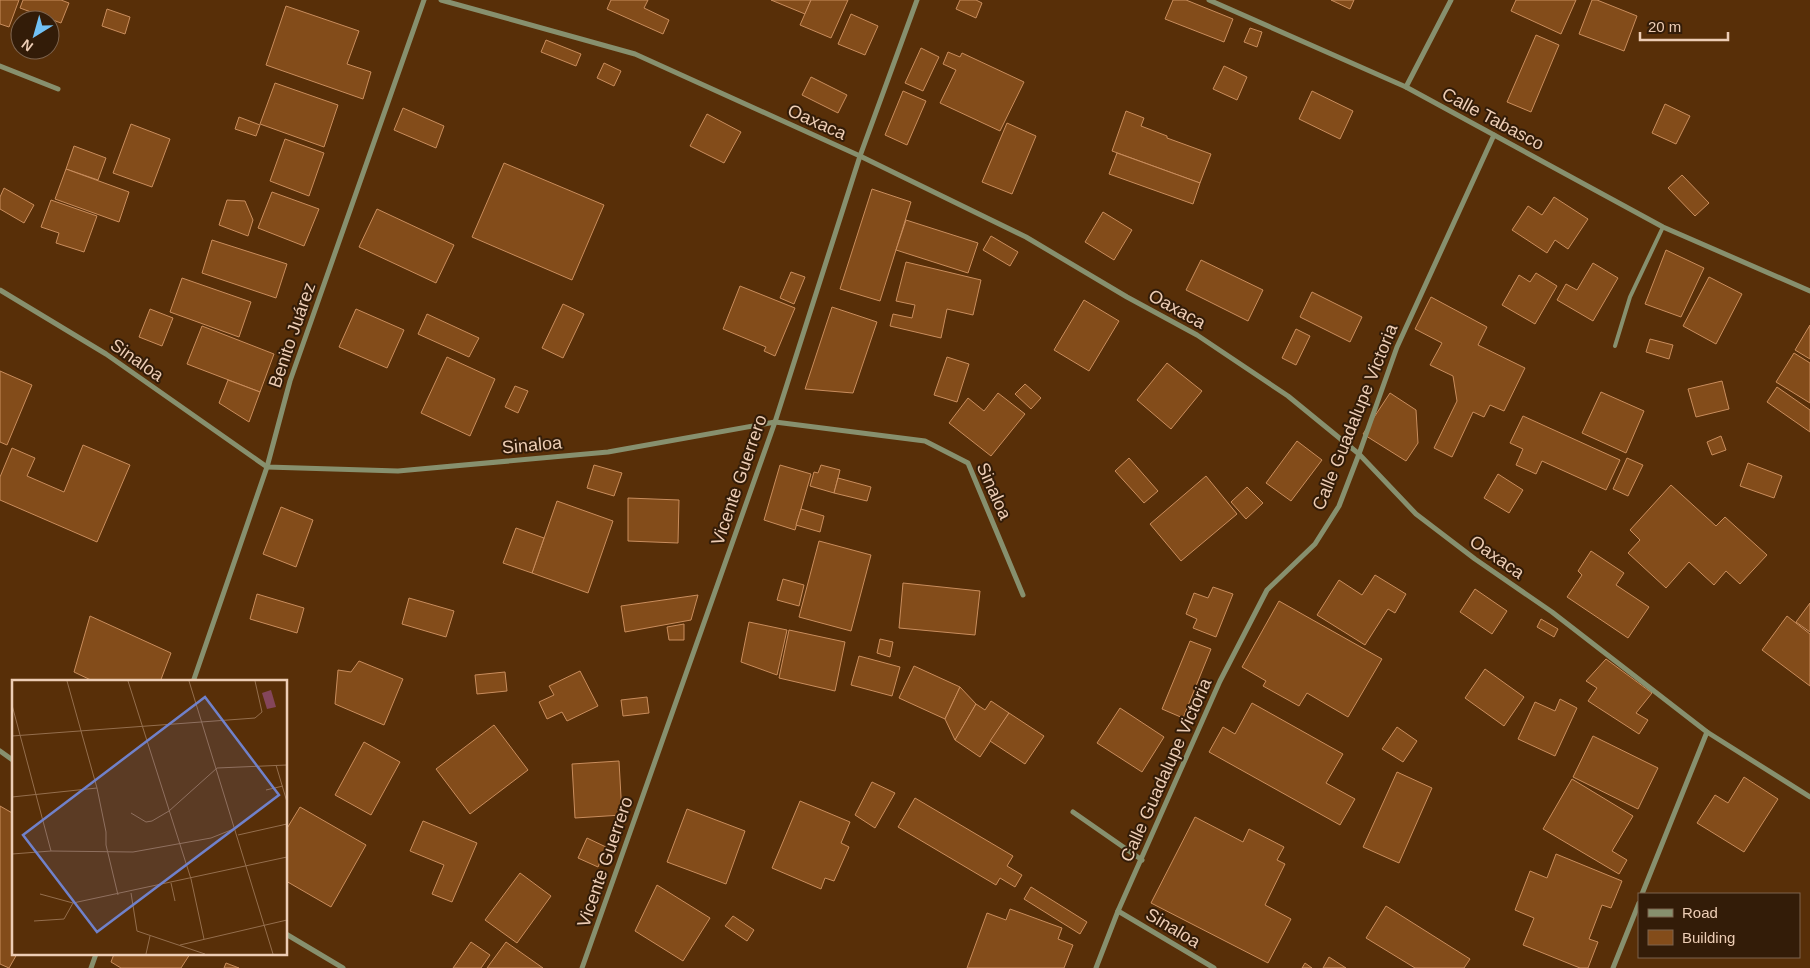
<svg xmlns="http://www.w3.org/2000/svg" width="1810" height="968" viewBox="0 0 1810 968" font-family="Helvetica,sans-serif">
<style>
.building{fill:#834c1a;stroke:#c98d5d}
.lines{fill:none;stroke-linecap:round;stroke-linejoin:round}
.lane{stroke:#87906e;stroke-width:4}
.street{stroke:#87906e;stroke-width:5}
.labels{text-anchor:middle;stroke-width:4;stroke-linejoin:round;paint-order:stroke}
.street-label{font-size:18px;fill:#edcdb5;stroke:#331c08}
.inset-road{fill:none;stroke:#946e4d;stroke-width:1}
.view{fill:#7081ca;fill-opacity:0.15;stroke:#7081ca;stroke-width:2.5}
.inset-edge{fill:none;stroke:#edcdb5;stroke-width:2.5}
</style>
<rect width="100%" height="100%" fill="#582f08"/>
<g class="building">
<path d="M0 0H19L9 27 0 24Z"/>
<path d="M23 0H61L69 3 61 23 20 8Z"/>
<path d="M611 0H648L644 8 669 20 663 34 607 9Z"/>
<path d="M771 0H811L805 14Z"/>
<path d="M811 0H848L831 38 800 25Z"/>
<path d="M960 0H976L982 3 976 18 956 9Z"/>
<path d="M1173 0H1186L1233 19 1224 42 1165 19Z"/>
<path d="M1331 0H1354L1350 9Z"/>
<path d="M1516 0H1576L1561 34 1511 11Z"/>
<path d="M1592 0H1597L1637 16 1624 51 1579 34Z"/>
<path d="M286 6 359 31 347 64 371 72 363 99 266 65Z"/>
<path d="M107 9 130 17 125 34 102 26Z"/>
<path d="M851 14 878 26 865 55 838 44Z"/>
<path d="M1250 28 1262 32 1257 47 1244 42Z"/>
<path d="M1536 35 1559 45 1531 112 1507 102Z"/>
<path d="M546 40 581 54 576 66 541 52Z"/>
<path d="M921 48 939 57 923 91 905 83Z"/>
<path d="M948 52 960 57 962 53 1024 82 1000 131 940 103 956 70 943 64Z"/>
<path d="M604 63 621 71 614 86 597 78Z"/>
<path d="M1224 66 1247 77 1237 100 1213 89Z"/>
<path d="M811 77 847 95 838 113 802 95Z"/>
<path d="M275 83 338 105 324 147 260 124Z"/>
<path d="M903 91 926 101 907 145 885 135Z"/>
<path d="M1312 91 1353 111 1340 139 1299 119Z"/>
<path d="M1665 104 1690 116 1676 144 1652 133Z"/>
<path d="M403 108 444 126 436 148 394 130Z"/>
<path d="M1126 111 1144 118 1141 126 1167 136V138L1211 154 1200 183 1112 151Z"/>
<path d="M707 114 741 132 724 163 690 146Z"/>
<path d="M239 117 260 125 256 136 235 129Z"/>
<path d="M1007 123 1036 136 1012 194 982 182Z"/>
<path d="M131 124 170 139 152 187 113 173Z"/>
<path d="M285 139 324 153 309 196 270 181Z"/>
<path d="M74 146 106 158 98 180 66 169Z"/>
<path d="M1117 153 1200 183 1193 204 1109 174Z"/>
<path d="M504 163 604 205 572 280 472 237Z"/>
<path d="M66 169 129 192 119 222 55 199Z"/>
<path d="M1682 175 1709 203 1695 216 1668 188Z"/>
<path d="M4 188 34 205 24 223 0 209V197Z"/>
<path d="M872 189 911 202 880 301 840 289Z"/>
<path d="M272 192 319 209 304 246 258 228Z"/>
<path d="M1554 197 1588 219 1568 249 1555 240 1547 253 1512 230 1528 206 1542 215Z"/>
<path d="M51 200 97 216 84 252 56 243 59 233 41 227Z"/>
<path d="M227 200 245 201 253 220 248 236 219 225Z"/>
<path d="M377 209 454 245 436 283 359 247Z"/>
<path d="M1103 212 1132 230 1114 260 1085 242Z"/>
<path d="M906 220 978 243 968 273 896 250Z"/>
<path d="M991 236 1018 252 1010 266 983 250Z"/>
<path d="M212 240 287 264 276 298 202 273Z"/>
<path d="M1666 250 1704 268 1681 317 1645 304Z"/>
<path d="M1201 260 1263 290 1248 321 1186 290Z"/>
<path d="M906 262 981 280 973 315 947 309 941 338 890 326 893 314 912 318 915 305 896 301Z"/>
<path d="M1593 263 1618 278 1593 321 1557 300 1566 284 1577 290Z"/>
<path d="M791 272 805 277 794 304 780 298Z"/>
<path d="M1536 273 1557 286 1535 324 1502 305 1519 275 1530 282Z"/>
<path d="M1709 277 1742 294 1716 344 1683 326Z"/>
<path d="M182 278 251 302 239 337 170 312Z"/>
<path d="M740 286 795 308 775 356 764 351 766 347 723 329Z"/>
<path d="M1312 292 1362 317 1350 342 1300 317Z"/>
<path d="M1431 297 1487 327 1478 345 1525 368 1504 411 1490 405 1484 417 1473 412 1452 457 1434 448 1457 401 1453 376 1430 365 1442 343 1415 329Z"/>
<path d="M1084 300 1119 321 1089 371 1054 350Z"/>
<path d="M563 304 584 314 563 358 542 348Z"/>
<path d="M832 307 877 322 853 393 805 389Z"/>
<path d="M150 309 173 318 162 346 139 337Z"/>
<path d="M356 309 404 330 387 368 339 347Z"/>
<path d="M427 314 479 338 469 357 418 334Z"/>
<path d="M1810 325V359L1795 350Z"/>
<path d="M202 326 274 354 260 392 187 364Z"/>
<path d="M1296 329 1310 336 1296 365 1282 358Z"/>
<path d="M1650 339 1673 345 1669 359 1646 352Z"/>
<path d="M1794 353 1810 363V403L1776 382Z"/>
<path d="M447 357 495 379 470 436 421 413Z"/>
<path d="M947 357 969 364 957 402 934 395Z"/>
<path d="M1167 363 1202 391 1171 429 1137 400Z"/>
<path d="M0 371 32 385 7 445 0 442Z"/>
<path d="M228 380 260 392 249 422 219 403Z"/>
<path d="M1722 381 1729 409 1696 417 1688 389Z"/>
<path d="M1025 384 1041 398 1031 409 1015 394Z"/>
<path d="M515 386 528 391 518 413 505 407Z"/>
<path d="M1777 387 1810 410V432L1767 402Z"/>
<path d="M1601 392 1644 411 1626 453 1582 433Z"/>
<path d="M998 393 1025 414 991 456 949 423 968 398 984 411Z"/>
<path d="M1390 393 1416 410 1418 443 1406 461 1363 434Z"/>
<path d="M1523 416 1620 460 1606 490 1542 461 1536 474 1516 465 1523 449 1510 443Z"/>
<path d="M1721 436 1726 450 1712 455 1707 442Z"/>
<path d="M1297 441 1322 460 1291 501 1266 483Z"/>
<path d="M83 445 130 465 97 542 0 500V477L12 448 35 458 27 476 64 492Z"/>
<path d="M1129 458 1158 491 1144 503 1115 471Z"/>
<path d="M1627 458 1643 465 1628 496 1613 489Z"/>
<path d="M1748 463 1782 476 1774 498 1740 486Z"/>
<path d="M594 465 622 473 614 496 587 488Z"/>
<path d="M780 465 811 474 795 530 764 520Z"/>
<path d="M821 465 840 470 834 493 810 486 814 472 818 473Z"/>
<path d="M1498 474 1523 490 1509 513 1484 498Z"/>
<path d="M1206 476 1237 514 1181 561 1150 524Z"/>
<path d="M838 478 871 487 867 501 834 493Z"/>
<path d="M1671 485 1716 526 1725 517 1767 555 1740 584 1726 571 1714 585 1689 562 1666 588 1628 553 1640 540 1630 530Z"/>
<path d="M1247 487 1263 503 1246 519 1231 502Z"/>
<path d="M628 498 679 500 678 543 628 541Z"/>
<path d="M557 501 613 521 588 593 532 573Z"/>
<path d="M281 507 313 520 296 567 263 554Z"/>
<path d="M801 509 824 516 820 532 796 525Z"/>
<path d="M516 528 544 538 532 573 503 563Z"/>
<path d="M819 541 871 555 851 631 799 617Z"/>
<path d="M1591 551 1624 573 1616 585 1649 607 1628 638 1567 597 1582 575 1578 571Z"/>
<path d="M1375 575 1406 594 1395 613 1388 609 1365 645 1317 615 1339 580 1362 595Z"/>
<path d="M783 579 804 585 799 606 777 600Z"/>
<path d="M903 583 980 591 975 635 899 628Z"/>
<path d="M1213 587 1233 594 1216 637 1193 628 1197 619 1186 614 1194 593 1208 598Z"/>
<path d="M1475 589 1507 611 1492 634 1460 612Z"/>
<path d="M257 594 304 608 297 633 250 619Z"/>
<path d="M698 595 691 620 625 632 621 606Z"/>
<path d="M409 598 454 611 446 637 402 624Z"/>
<path d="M1279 601 1382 659 1348 717 1307 693 1299 706 1263 686 1266 681 1242 667Z"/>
<path d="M1810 603V632L1796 622Z"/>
<path d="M90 616 171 653 160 682H95L74 672Z"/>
<path d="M1787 616 1810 634V686L1762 650Z"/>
<path d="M1541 619 1558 629 1554 637 1537 627Z"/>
<path d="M749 622 787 630 777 675 741 662Z"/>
<path d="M684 624V640H669L667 627Z"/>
<path d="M789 630 845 642 835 691 779 678Z"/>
<path d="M880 639 893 642 890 657 877 653Z"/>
<path d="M1190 641 1211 649 1183 718 1162 709Z"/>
<path d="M859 656 900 667 892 696 851 685Z"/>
<path d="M1606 659 1652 693 1636 713 1648 720 1639 734 1588 701 1597 688 1586 681Z"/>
<path d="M359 661 403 679 384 725 335 704 338 670 351 672Z"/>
<path d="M914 666 960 687 945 719 899 698Z"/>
<path d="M1485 669 1524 697 1504 726 1465 698Z"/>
<path d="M580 671 598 706 567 721 562 712 547 719 539 702 554 695 549 686Z"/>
<path d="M505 672 507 691 477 694 475 675Z"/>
<path d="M960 687 976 704 955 740 945 719Z"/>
<path d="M647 697 649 713 623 716 621 700Z"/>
<path d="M1560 699 1577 708 1555 756 1518 739 1535 702 1555 711Z"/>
<path d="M991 701 1009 713 980 757 955 740 976 704 985 710Z"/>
<path d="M1252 703 1343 754 1326 783 1355 799 1340 825 1209 752 1223 727 1235 734Z"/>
<path d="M1120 708 1164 737 1142 772 1097 743Z"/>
<path d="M1009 713 1044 736 1025 764 990 741Z"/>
<path d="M494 725 528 770 470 814 436 769Z"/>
<path d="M1397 727 1417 741 1403 762 1382 749Z"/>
<path d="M1593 736 1658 768 1638 809 1573 777Z"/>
<path d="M364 742 400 762 371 815 335 795Z"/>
<path d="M619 761 622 815 575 818 572 764Z"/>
<path d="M1397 772 1432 788 1399 863 1363 847Z"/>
<path d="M1744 777 1778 799 1744 852 1697 823 1715 795 1728 803Z"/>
<path d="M1572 779 1633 816 1612 851 1627 860 1619 874 1543 829Z"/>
<path d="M872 782 895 793 875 828 855 815Z"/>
<path d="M915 798 1013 856 1007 866 1022 875 1015 887 1000 878 996 885 898 827Z"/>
<path d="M800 801 850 822 841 843 849 847 834 881 825 878 821 889 772 868Z"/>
<path d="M0 806 14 814V954H17L9 968 0 964Z"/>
<path d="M300 807 366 845 331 907 286 881V830Z"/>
<path d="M687 809 745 831 726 884 667 862Z"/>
<path d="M1195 817 1243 842 1249 829 1284 847 1277 860 1285 864 1265 905 1291 919 1268 963 1151 903Z"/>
<path d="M423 821 477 843 452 902 432 894 444 865 410 851Z"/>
<path d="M587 838 606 847 598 867 578 858Z"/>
<path d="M1556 854 1622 881 1611 908 1602 905 1589 939 1598 942 1588 968H1580L1523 945 1534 918 1515 910 1530 871 1547 878Z"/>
<path d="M520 873 551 896 517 943 485 920Z"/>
<path d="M657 885 710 918 683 961 635 931Z"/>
<path d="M1031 887 1087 922 1080 934 1024 899Z"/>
<path d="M1386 906 1470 959 1464 968H1415L1366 938Z"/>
<path d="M1010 909 1062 928 1058 939 1073 945 1064 968H967L987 913 1006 920Z"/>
<path d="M733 916 754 930 747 941 725 926Z"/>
<path d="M471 942 490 955 481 968H453Z"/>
<path d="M506 942 543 968H487Z"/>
<path d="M114 954H190L181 968H121L111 962Z"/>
<path d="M1329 957 1346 968H1323Z"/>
<path d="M226 963 239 968H224Z"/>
<path d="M1305 963 1312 968H1302Z"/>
</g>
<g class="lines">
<path class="lane" d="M1615 346 1630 297 1663 227"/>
<g class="street">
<path d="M441 0 635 54 860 156 1026 237 1127 297 1197 335 1288 396 1359 454 1416 514 1475 559 1552 612 1707 732 1810 797"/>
<path d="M1209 0 1406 87 1663 227 1810 291"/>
<path d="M0 66 58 89"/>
<path d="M1406 87 1451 0"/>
<path d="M0 290 106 354 267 467 398 471 608 452 775 422 925 441 968 463 1023 595"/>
<path d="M193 682 267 467 290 381 424 0"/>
<path d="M0 751 14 761"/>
<path d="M1073 812 1142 860"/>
<path d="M1642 894 1707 732"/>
<path d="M1118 911 1214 968"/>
<path d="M286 934 343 968"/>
<path d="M91 968 96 954"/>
<path d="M582 968 775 422 860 156 917 0"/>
<path d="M1096 968 1118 911 1220 681 1267 590 1315 544 1339 506 1359 454 1397 347 1494 135"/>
<path d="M1613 968 1639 903"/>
</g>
</g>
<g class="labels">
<g class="street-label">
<text transform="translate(1493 119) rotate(28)" y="6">Calle Tabasco</text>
<text transform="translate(817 122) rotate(24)" y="6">Oaxaca</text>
<text transform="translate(1177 309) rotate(29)" y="6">Oaxaca</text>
<text transform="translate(292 335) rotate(-71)" y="6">Benito Juárez</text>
<text transform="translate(137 360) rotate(35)" y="6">Sinaloa</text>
<text transform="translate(1355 417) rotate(-68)" y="6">Calle Guadalupe Victoria</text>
<text transform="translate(532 445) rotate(-5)" y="6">Sinaloa</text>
<text transform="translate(739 480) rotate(-71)" y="6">Vicente Guerrero</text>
<text transform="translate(994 491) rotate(66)" y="6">Sinaloa</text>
<text transform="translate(1497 557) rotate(35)" y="6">Oaxaca</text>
<text transform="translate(1166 770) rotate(-66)" y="6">Calle Guadalupe Victoria</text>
<text transform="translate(605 862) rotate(-71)" y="6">Vicente Guerrero</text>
<text transform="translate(1173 928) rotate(31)" y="6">Sinaloa</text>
</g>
</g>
<g transform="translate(12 680)">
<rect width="275" height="275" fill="#582f08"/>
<path d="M259 10 264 27 255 29 250 13Z" fill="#84465b"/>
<path class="inset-road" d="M55 1 85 108 94 152V165L106 215M116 1 179 199 192 259M177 1 261 274M0 25 39 171M0 56 243 38 250 32 243 1M264 85 275 122M254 110 271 106M0 117 85 108M119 133 134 142 140 141 157 131 205 88 275 85M226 155 275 144M0 174 39 171 121 172 199 158 224 148M159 203 163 221M119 213 125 251 193 274M28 214 61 223 275 177M22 241 52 239 61 223M168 265 275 240M134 274 138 256"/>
<path class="view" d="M193 17 267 115 85 252 11 155Z"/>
<rect width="275" height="275" class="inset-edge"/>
</g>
<rect x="1638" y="893" width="162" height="65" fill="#331c08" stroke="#7d634d"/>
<rect x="1648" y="909" width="25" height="8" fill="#87906e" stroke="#7d634d"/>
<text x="1682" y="918" font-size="15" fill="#edcdb5">Road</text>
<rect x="1648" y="930" width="25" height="15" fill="#834c1a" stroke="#7d634d"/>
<text x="1682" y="943" font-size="15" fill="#edcdb5">Building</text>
<g transform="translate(35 35) rotate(217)"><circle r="24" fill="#331c08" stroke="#7d634d"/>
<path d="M0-4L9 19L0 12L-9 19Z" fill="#71c1f5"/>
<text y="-8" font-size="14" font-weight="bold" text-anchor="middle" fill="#edcdb5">N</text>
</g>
<path d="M1640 32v8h88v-8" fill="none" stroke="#edcdb5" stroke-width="2.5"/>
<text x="1648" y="32" font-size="15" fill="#edcdb5" stroke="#331c08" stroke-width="4" paint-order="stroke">20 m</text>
</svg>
